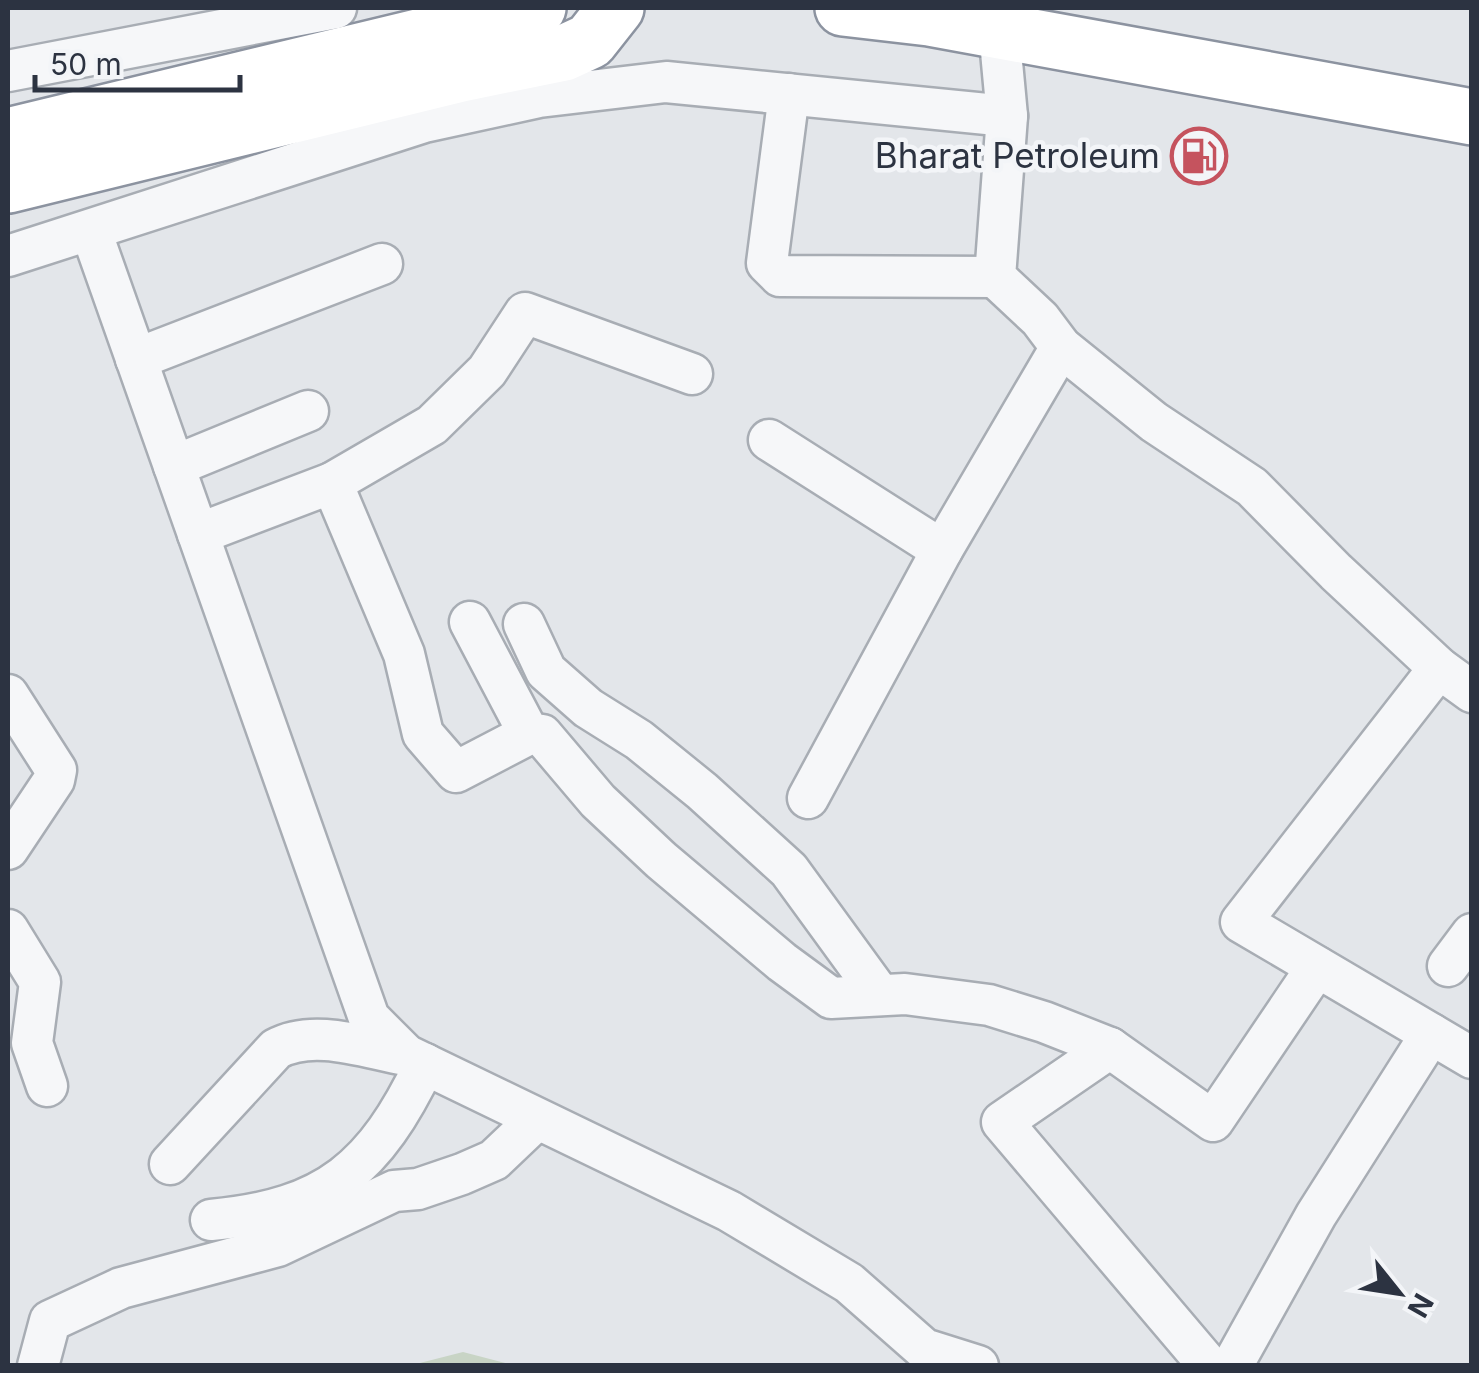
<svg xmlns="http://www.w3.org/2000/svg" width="1479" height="1373" viewBox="0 0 1479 1373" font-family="Inter,sans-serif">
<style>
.green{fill:#c8d4c5}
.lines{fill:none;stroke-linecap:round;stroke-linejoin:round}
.minor-casing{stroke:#a8adb4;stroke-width:45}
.highway-casing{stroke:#8c93a0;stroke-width:60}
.minor{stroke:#f6f7f9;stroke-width:40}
.highway{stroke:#fff;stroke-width:55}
.labels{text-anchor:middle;stroke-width:9;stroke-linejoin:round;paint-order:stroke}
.poi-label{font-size:35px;fill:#2c3341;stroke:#f3f5f8;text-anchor:end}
</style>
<rect width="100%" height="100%" fill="#e3e6ea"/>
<path class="green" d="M463 1352 513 1365H412Z"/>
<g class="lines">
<g class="minor-casing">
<g id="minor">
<path d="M1008 8 999 30 1007 116 995 277 1040 319 1061 347 1154 422 1252 487 1336 572 1439 668 1472 692"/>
<path d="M8 71 336 8"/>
<path d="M789 94 767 263 780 276 995 277"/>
<path d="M91 231 369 1018 406 1055 729 1211 849 1283 924 1349 978 1366"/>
<path d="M8 256 424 122 539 97 666 82 1007 116"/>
<path d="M136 359 382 264"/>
<path d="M769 440 942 550"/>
<path d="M174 466 308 411"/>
<path d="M332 483 432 425 487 371 525 313 692 374"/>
<path d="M198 534 332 483 404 654 423 734 456 772 529 734 542 735 598 801 661 860 782 962 831 998 905 994 989 1005 1044 1022 1110 1048 1213 1121 1317 967"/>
<path d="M470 622 529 734"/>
<path d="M524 624 546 671 588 708 639 740 702 791 789 870 880 995"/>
<path d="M1439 668 1241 922 1472 1058"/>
<path d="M8 695 56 770 54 780 8 849"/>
<path d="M808 798 942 550 1061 347"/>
<path d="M8 930 40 982 32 1043 47 1086"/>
<path d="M1448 966 1472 934"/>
<path d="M1110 1048 1002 1122 1209 1366"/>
<path d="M170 1164 276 1049C314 1028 366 1048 406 1055"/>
<path d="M211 1220C328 1209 375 1168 425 1064"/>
<path d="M38 1366 50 1321 121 1288 278 1246 394 1191 418 1189 462 1174 494 1160 536 1120"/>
<path d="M1232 1366 1316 1215 1431 1034"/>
</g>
</g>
<g class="highway-casing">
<g id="highway">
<path d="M843 8 929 18 1472 117"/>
<path d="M8 136 538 8"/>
<path d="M8 185 461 74 564 53 590 41 616 8"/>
</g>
</g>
<use href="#minor" class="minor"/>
<use href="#highway" class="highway"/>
</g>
<defs>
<g id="fuel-ring" transform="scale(2.875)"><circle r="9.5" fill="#f3f5f8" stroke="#c5535e" stroke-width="1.5"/><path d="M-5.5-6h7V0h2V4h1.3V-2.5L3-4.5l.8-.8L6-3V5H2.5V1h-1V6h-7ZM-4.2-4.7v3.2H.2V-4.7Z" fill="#c5535e"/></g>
</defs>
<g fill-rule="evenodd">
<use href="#fuel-ring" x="1199" y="156"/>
</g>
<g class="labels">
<g class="poi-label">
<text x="1160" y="168">Bharat Petroleum</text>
</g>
</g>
<rect width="1479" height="1373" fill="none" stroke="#2c3341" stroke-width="20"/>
<g transform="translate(1399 1293) rotate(120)" stroke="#f3f5f8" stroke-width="8" paint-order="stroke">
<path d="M0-8L18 38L0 25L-18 38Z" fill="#2c3341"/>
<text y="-15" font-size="28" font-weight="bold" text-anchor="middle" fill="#2c3341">N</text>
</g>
<path d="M35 75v15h205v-15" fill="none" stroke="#2c3341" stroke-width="5"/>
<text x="50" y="75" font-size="30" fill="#2c3341" stroke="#f3f5f8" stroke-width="8" paint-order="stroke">50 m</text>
</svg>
